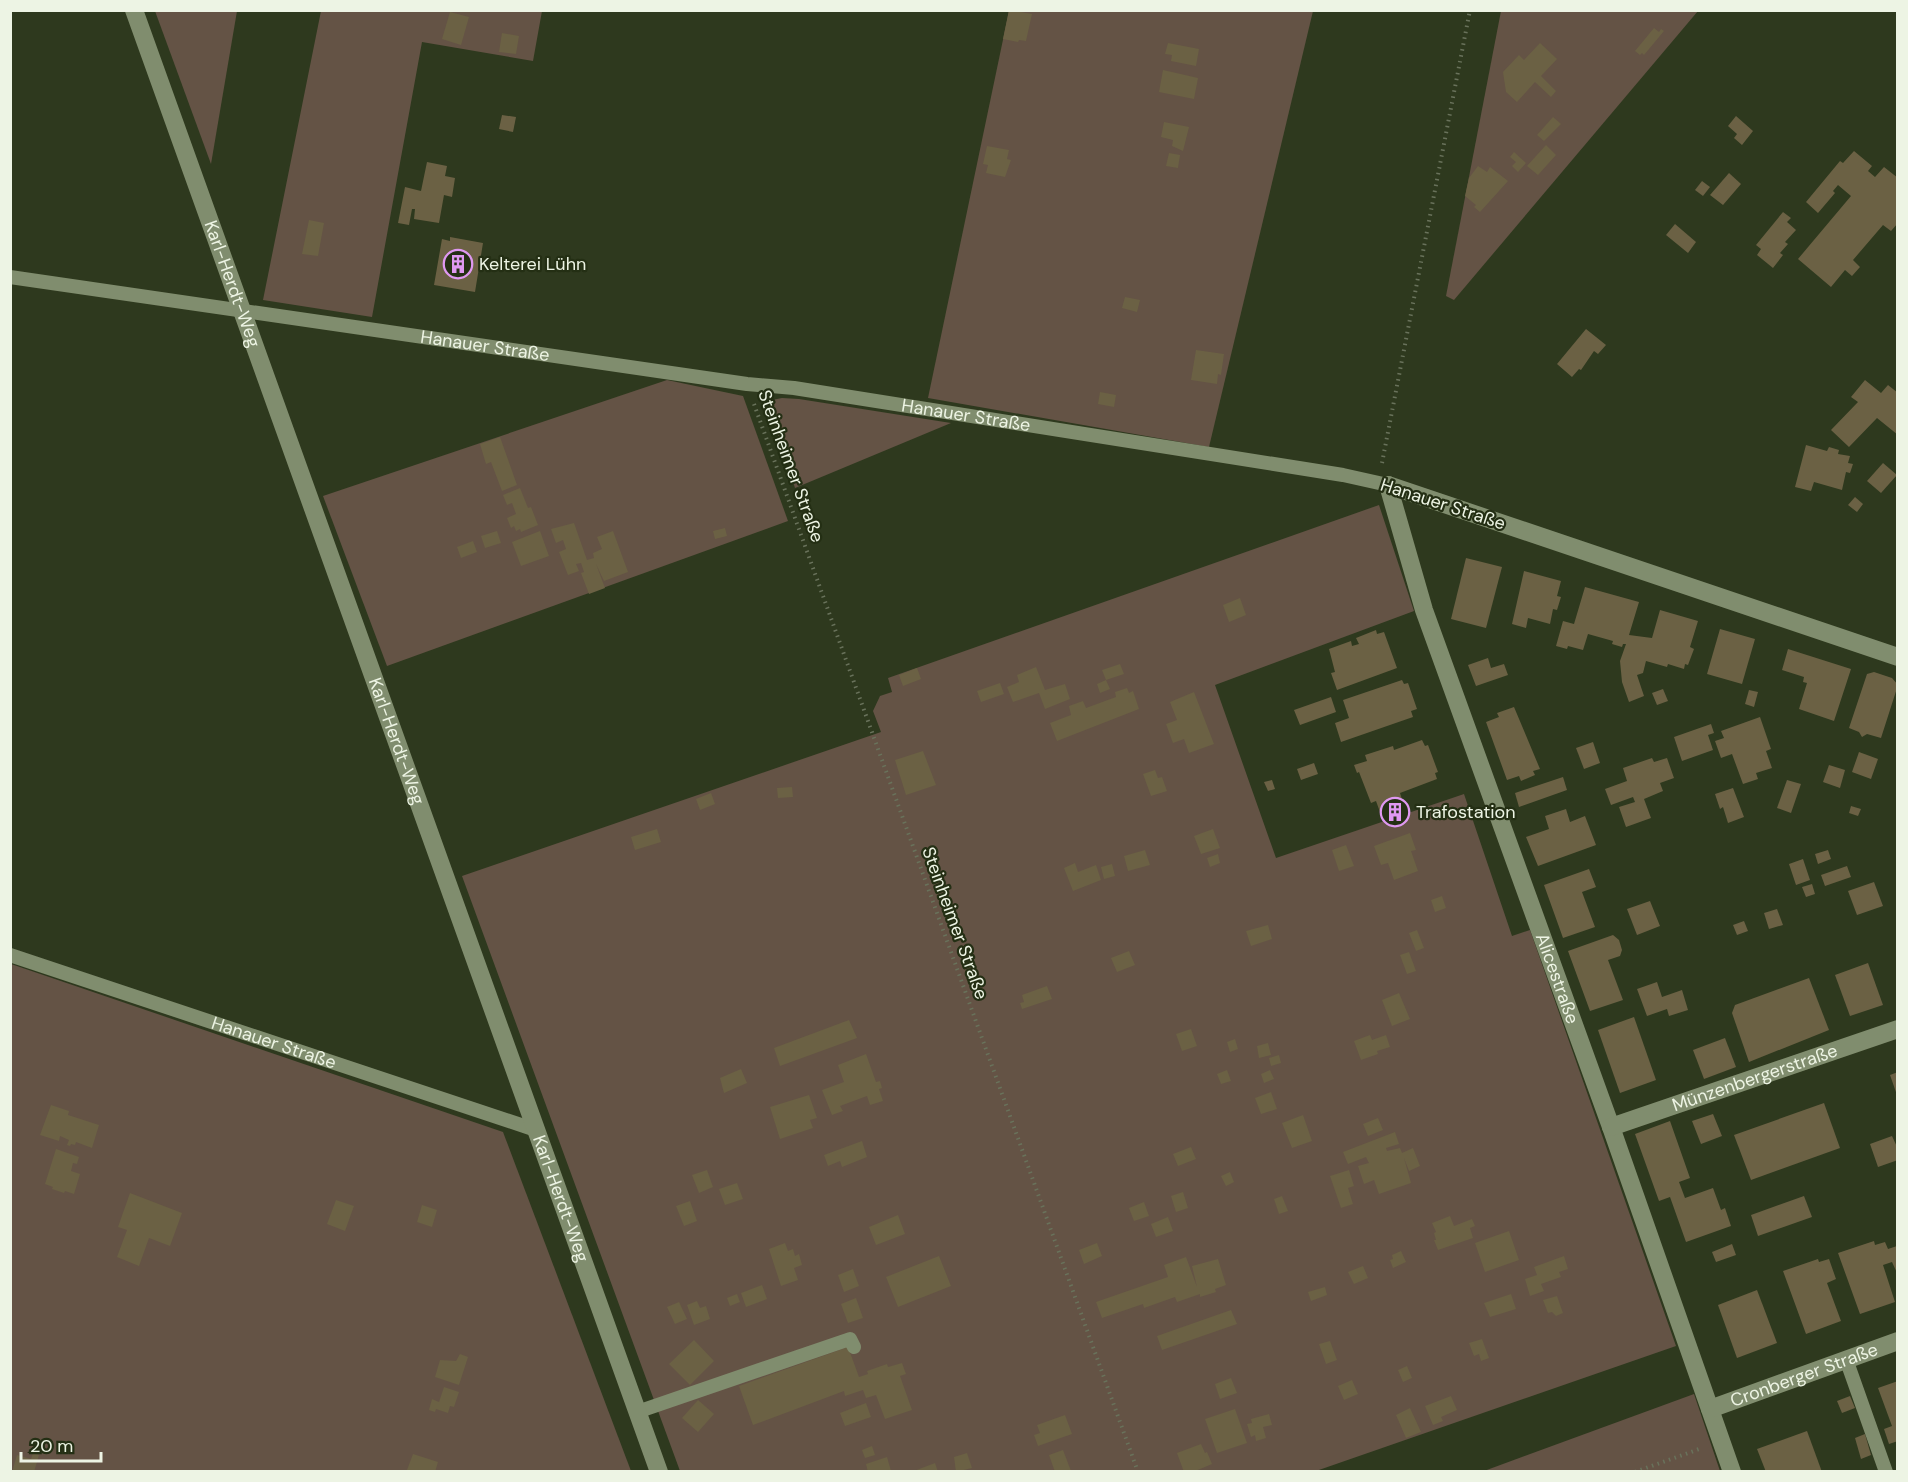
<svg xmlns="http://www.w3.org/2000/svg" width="1908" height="1482" viewBox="0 0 1908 1482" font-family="'DM Sans',sans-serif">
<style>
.green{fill:#645345}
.building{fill:#6b6144}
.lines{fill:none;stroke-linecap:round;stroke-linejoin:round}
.path{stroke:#69725b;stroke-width:4;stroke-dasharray:1.5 4.5;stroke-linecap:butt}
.service{stroke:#808d6e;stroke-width:14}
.minor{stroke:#808d6e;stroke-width:18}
.labels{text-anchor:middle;stroke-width:4.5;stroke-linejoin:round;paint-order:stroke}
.poi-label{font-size:18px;fill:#edf4e4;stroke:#242f14;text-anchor:start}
.street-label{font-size:18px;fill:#edf4e4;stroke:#242f14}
</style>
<rect width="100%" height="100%" fill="#2e391e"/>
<g class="green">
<path d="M155 11H237L211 164Z"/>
<path d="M321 11H542L533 61 422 42 372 317 263 300Z"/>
<path d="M1009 11H1313L1209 447 928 398Z"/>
<path d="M1501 11H1698L1454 300 1446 296Z"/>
<path d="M667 380 743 396 788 521 387 666 323 496Z"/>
<path d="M782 398 799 399 951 423 795 488 767 401Z"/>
<path d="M1379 505 1414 611 1215 685 1276 858 1464 794 1512 936 1530 930 1676 1346 1316 1471H680L462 876 881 732 873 711 880 696 892 692 888 678Z"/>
<path d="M11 964 503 1132 631 1471 11 1472Z"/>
<path d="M1694 1394 1720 1471H1484Z"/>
</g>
<g class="building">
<path d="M1009 10 1032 14 1026 41 1019 40 1018 42 1003 39Z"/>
<path d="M450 12 469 17 461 45 442 39Z"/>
<path d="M1654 28 1659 32 1661 29 1664 31 1644 55 1642 53 1640 55 1635 51Z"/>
<path d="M502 33 519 36 516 54 499 52Z"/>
<path d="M1168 43 1199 49 1196 66 1171 61 1172 55 1165 54Z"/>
<path d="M1540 43 1557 59 1541 76 1556 91 1551 97 1535 82 1517 102 1506 92 1503 72 1519 55 1524 60Z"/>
<path d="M1163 70 1198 78 1194 99 1159 92Z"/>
<path d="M502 115 516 117 513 132 499 129Z"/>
<path d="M1736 116 1753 131 1742 145 1734 138 1737 134 1728 126Z"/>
<path d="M1553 117 1561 124 1544 141 1537 135Z"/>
<path d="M1164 122 1189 127 1183 151 1172 146 1173 140 1161 137Z"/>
<path d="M1546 145 1556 155 1538 175 1527 166Z"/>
<path d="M987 146 1009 150 1007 159 1011 160 1005 177 986 173 988 165 983 164Z"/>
<path d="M1854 151 1872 166 1868 171 1875 177 1884 167 1898 178V223L1891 231 1883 225 1853 260 1860 267 1852 276 1845 270 1831 287 1798 259 1851 196 1838 185 1833 191 1835 193 1818 213 1806 202 1840 161 1843 163Z"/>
<path d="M1514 152 1526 163 1518 172 1512 166 1516 162 1510 157Z"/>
<path d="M1169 153 1180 155 1178 168 1166 166Z"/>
<path d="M427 162 447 166 445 176 455 178 452 197 444 195 439 223 414 219 415 209H412L409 225 398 223 405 187 421 191Z"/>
<path d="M1478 166 1487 172 1490 167 1508 181 1480 212 1474 207 1476 205 1465 196 1469 178Z"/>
<path d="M1729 173 1741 184 1723 205 1710 195Z"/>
<path d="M1702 181 1710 187 1703 196 1695 190Z"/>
<path d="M1783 212 1791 218 1787 222 1796 230 1785 242 1788 244 1780 253 1783 255 1773 268 1757 255 1761 249 1756 245Z"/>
<path d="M309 220 324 223 318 256 302 254Z"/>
<path d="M1675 224 1696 242 1688 253 1666 235Z"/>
<path d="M450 237 483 243 475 292 434 285 442 239 450 241Z"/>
<path d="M1125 297 1140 300 1137 312 1122 308Z"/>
<path d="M1586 329 1606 345 1598 354 1594 351 1581 370 1579 369 1572 377 1557 364Z"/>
<path d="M1196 350 1224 354 1221 375 1218 374 1217 384 1191 380Z"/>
<path d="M1865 380 1881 393 1888 385 1898 393V435L1877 418 1849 447 1831 430 1858 402 1851 397Z"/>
<path d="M1100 392 1116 395 1114 407 1098 404Z"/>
<path d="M500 437 517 485 502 491 491 462 486 464 480 444Z"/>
<path d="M1806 445 1827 451 1829 447 1839 450 1838 454 1850 456 1848 463 1853 464 1850 473 1846 472 1842 490 1814 482 1811 491 1795 487Z"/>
<path d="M1883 463 1897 475 1881 493 1867 481Z"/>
<path d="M520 488 528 508 531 507 538 525 521 532 520 529 516 531 514 526 511 528 507 518 516 514 512 503 507 505 503 495Z"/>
<path d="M1855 497 1863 504 1857 512 1848 505Z"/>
<path d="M574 523 587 560 594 558 593 553 602 549 597 537 613 531 628 572 604 581 596 564 605 588 589 594 581 573 584 572 581 563 576 564 579 571 568 575 559 552 566 549 563 540 556 543 551 529Z"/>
<path d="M725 528 727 536 715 539 713 531Z"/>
<path d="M497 531 501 543 485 548 481 536Z"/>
<path d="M540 531 549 556 521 566 512 542Z"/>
<path d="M473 541 477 552 461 558 457 547Z"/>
<path d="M1466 558 1502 567 1486 628 1451 619Z"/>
<path d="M1524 571 1561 581 1557 596 1561 597 1557 610 1553 609 1550 624 1528 618 1526 628 1512 624Z"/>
<path d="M1585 587 1639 602 1629 635 1652 638 1660 610 1698 621 1690 647 1694 649 1688 665 1685 664 1684 669 1668 664 1667 667 1646 661 1643 673 1637 675 1644 696 1629 702 1622 682 1620 661 1626 644H1623L1622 647 1612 644 1613 641 1588 634 1583 650 1568 646 1567 649 1556 646 1563 621 1574 624Z"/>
<path d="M1240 598 1246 615 1229 622 1223 605Z"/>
<path d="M1720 629 1755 639 1742 684 1707 674Z"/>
<path d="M1376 630 1377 634 1384 632 1397 668 1337 690 1331 673 1335 672 1329 649 1351 641 1352 646 1359 644 1356 638Z"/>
<path d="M1788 649 1851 669 1834 721 1799 709 1807 683 1803 682 1804 677 1782 670Z"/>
<path d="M1488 658 1491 668 1504 664 1508 675 1476 686 1468 665Z"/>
<path d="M1120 664 1124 674 1106 680 1110 689 1100 693 1097 684 1106 680 1102 670Z"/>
<path d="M1036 667 1045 690 1065 684 1070 699 1045 709 1039 693 1013 702 1007 687 1019 682 1017 675Z"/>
<path d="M917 668 921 679 903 686 899 675Z"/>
<path d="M1874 672 1892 678 1898 685 1881 738 1867 734 1862 737 1859 732 1849 728 1867 674Z"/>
<path d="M1402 680 1404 684 1408 683 1417 709 1411 711 1413 717 1341 742 1335 723 1349 718 1343 700Z"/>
<path d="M1000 683 1004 694 981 702 977 691Z"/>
<path d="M1127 688 1129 693 1133 691 1139 709 1057 741 1050 723 1071 715 1069 706 1083 701 1086 708 1116 697 1115 692Z"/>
<path d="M1663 689 1668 701 1657 705 1652 693Z"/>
<path d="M1749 690 1758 692 1754 707 1745 704Z"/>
<path d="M1194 692 1214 744 1189 753 1184 739 1173 743 1166 724 1177 720 1170 702Z"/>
<path d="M1331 697 1336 712 1300 725 1294 710Z"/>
<path d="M1514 707 1540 769 1533 771 1535 775 1521 781 1519 776 1507 780 1486 722 1499 717 1497 713Z"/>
<path d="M1760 717 1771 749 1766 751 1772 768 1756 773 1758 779 1743 784 1732 754 1721 758 1715 741 1724 738 1721 731Z"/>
<path d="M1711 724 1714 733 1708 735 1713 750 1682 761 1674 737Z"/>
<path d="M1422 740 1425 746 1428 745 1438 772 1435 773 1437 779 1400 793 1406 812 1388 819 1384 811 1380 812 1376 801 1371 803 1359 772 1357 773 1354 765 1367 761 1365 755 1393 746 1394 750Z"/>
<path d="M1593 742 1600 763 1584 769 1576 748Z"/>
<path d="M923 751 936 785 906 795 895 760Z"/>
<path d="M1859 752 1878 759 1871 779 1852 772Z"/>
<path d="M1652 758 1654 762 1667 758 1674 778 1660 783 1663 791 1644 799 1651 818 1626 827 1619 807 1635 802 1633 797 1611 805 1605 789 1627 781 1623 768Z"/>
<path d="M1314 763 1318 774 1301 780 1297 769Z"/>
<path d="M1829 765 1845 770 1840 788 1823 782Z"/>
<path d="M1155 770 1158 778 1162 777 1167 791 1151 796 1143 774Z"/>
<path d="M1563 777 1567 790 1519 807 1515 793Z"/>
<path d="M1272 780 1275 789 1268 791 1264 782Z"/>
<path d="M1787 780 1801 784 1791 813 1777 808Z"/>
<path d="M792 787 793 797 778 798 777 788Z"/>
<path d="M1733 788 1744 817 1728 823 1723 807 1720 809 1715 794Z"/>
<path d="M711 793 715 804 700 810 696 799Z"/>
<path d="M1851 806 1861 809 1858 816 1849 813Z"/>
<path d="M1566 809 1570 822 1585 816 1596 845 1538 866 1526 837 1549 829 1545 816Z"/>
<path d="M657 829 661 842 635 850 631 837Z"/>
<path d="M1213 829 1220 848 1201 854 1194 836Z"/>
<path d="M1410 833 1416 850 1411 851 1418 871 1394 880 1388 863 1381 865 1374 846Z"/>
<path d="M1346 845 1354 866 1339 871 1332 850Z"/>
<path d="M1145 850 1150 865 1128 871 1124 856Z"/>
<path d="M1828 850 1831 859 1818 864 1815 854Z"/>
<path d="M1218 854 1220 863 1210 867 1207 858Z"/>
<path d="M1803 859 1810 880 1796 885 1789 864Z"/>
<path d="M1075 863 1078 872 1096 865 1101 880 1073 891 1064 868Z"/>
<path d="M1112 864 1115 876 1104 879 1101 867Z"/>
<path d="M1847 866 1851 877 1825 886 1821 875Z"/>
<path d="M1589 869 1596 887 1582 892 1595 927 1563 938 1544 885Z"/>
<path d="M1874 882 1883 906 1857 915 1848 891Z"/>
<path d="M1812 884 1815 894 1806 897 1802 887Z"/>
<path d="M1442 896 1446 908 1435 912 1431 900Z"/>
<path d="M1650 901 1660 926 1637 935 1627 909Z"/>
<path d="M1777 909 1783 925 1769 929 1764 913Z"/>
<path d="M1744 921 1748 931 1737 935 1733 925Z"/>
<path d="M1268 925 1272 939 1251 946 1246 931Z"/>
<path d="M1417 930 1424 948 1416 951 1409 933Z"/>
<path d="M1613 935 1619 940 1622 950 1620 956 1608 960 1623 1000 1590 1011 1568 951Z"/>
<path d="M1129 951 1135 965 1117 972 1111 958Z"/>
<path d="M1409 952 1416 971 1407 974 1400 955Z"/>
<path d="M1868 963 1883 1005 1850 1016 1835 975Z"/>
<path d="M1809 978 1829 1030 1749 1062 1732 1013 1735 1005Z"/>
<path d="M1657 982 1662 997 1682 990 1688 1010 1669 1016 1667 1009 1647 1016 1637 989Z"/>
<path d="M1047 986 1052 999 1022 1009 1020 1003 1024 1002 1022 995Z"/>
<path d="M1399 993 1410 1019 1392 1026 1382 1000Z"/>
<path d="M1634 1017 1656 1080 1620 1093 1598 1030Z"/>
<path d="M849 1020 857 1038 780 1066 774 1048Z"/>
<path d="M1191 1029 1197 1046 1182 1051 1176 1034Z"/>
<path d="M1370 1035 1372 1040 1386 1035 1390 1047 1377 1051 1378 1054 1361 1060 1354 1041Z"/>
<path d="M1725 1038 1736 1067 1704 1079 1693 1050Z"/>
<path d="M1235 1039 1238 1049 1230 1052 1227 1042Z"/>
<path d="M1268 1043 1271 1055 1259 1058 1257 1046Z"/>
<path d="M866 1054 876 1082 880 1081 882 1088 879 1089 883 1101 870 1105 867 1096 840 1106 843 1111 832 1115 822 1090 844 1082 838 1065Z"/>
<path d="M1279 1055 1281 1063 1271 1066 1269 1058Z"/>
<path d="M741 1069 747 1083 724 1093 720 1078Z"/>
<path d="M1227 1070 1231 1081 1221 1084 1217 1074Z"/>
<path d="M1270 1070 1274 1079 1264 1083 1261 1074Z"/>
<path d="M1898 1072V1095H1897L1890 1075Z"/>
<path d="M1271 1092 1277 1109 1261 1114 1255 1098Z"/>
<path d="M809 1095 817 1118 810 1120 813 1128 780 1139 770 1107Z"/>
<path d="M1824 1103 1840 1148 1751 1180 1734 1135Z"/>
<path d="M51 1105 69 1111 68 1115 99 1125 92 1148 76 1142 75 1145 71 1144 70 1146 67 1145 69 1140 60 1136 59 1141 40 1135Z"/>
<path d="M1713 1114 1722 1136 1701 1144 1692 1121Z"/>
<path d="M1303 1115 1312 1141 1292 1148 1282 1123Z"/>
<path d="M1378 1118 1383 1130 1368 1136 1363 1124Z"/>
<path d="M1670 1121 1690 1178 1679 1182 1685 1198 1713 1188 1721 1210 1725 1208 1731 1226 1686 1242 1670 1197 1659 1201 1635 1134Z"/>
<path d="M1395 1132 1399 1144 1386 1148 1387 1151 1400 1148 1402 1153 1413 1148 1420 1166 1409 1171 1404 1158 1411 1183 1379 1194 1374 1180 1364 1184 1358 1166 1369 1163 1366 1157 1348 1164 1343 1152Z"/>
<path d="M1892 1136 1898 1149V1160L1878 1167 1870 1144Z"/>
<path d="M862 1141 867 1157 842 1167 840 1161 828 1166 824 1155Z"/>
<path d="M1191 1147 1196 1159 1178 1166 1173 1154Z"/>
<path d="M56 1149 79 1157 77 1164 73 1163 71 1171 80 1174 74 1194 65 1191 64 1193 52 1189 53 1187 45 1184Z"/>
<path d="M707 1170 713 1187 699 1193 692 1175Z"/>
<path d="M1349 1170 1354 1186 1348 1188 1353 1204 1341 1208 1330 1176Z"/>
<path d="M1230 1172 1234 1182 1226 1186 1221 1176Z"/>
<path d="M737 1183 743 1199 725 1205 719 1189Z"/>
<path d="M1183 1192 1188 1208 1176 1212 1171 1196Z"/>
<path d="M130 1193 182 1213 170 1246 149 1238 139 1266 117 1257 127 1230 118 1227Z"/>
<path d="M1282 1196 1288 1211 1279 1214 1274 1199Z"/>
<path d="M1804 1196 1812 1217 1758 1236 1751 1215Z"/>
<path d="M336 1200 354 1206 345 1231 327 1224Z"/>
<path d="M690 1201 697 1221 684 1226 676 1206Z"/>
<path d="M1144 1202 1149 1216 1134 1221 1129 1208Z"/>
<path d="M422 1205 437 1210 432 1227 417 1222Z"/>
<path d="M898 1215 905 1234 876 1245 869 1227Z"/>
<path d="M1450 1216 1454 1226 1472 1219 1475 1226 1470 1228 1473 1238 1438 1250 1434 1240H1436L1434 1233 1436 1232 1432 1223Z"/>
<path d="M1168 1217 1173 1231 1156 1237 1151 1224Z"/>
<path d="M1509 1231 1519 1260 1485 1272 1475 1243Z"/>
<path d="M1874 1241 1875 1245 1885 1242 1888 1249 1897 1246 1898 1275 1892 1262 1883 1265 1895 1302 1860 1314 1838 1253Z"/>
<path d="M785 1243 788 1251 793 1249 795 1256 799 1254 802 1265 794 1268 798 1280 781 1286 769 1249Z"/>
<path d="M1097 1243 1102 1256 1084 1264 1079 1250Z"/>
<path d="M1732 1244 1736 1255 1716 1262 1712 1252Z"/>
<path d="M1401 1251 1406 1262 1393 1268 1390 1260 1393 1259 1392 1255Z"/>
<path d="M939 1256 951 1286 898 1307 886 1277Z"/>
<path d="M1564 1256 1568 1269 1559 1272 1561 1277 1541 1284 1544 1291 1530 1296 1525 1279 1537 1275 1534 1267Z"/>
<path d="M1186 1257 1197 1287 1192 1266 1218 1259 1226 1285 1215 1289 1216 1292 1200 1297V1294L1177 1302 1175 1297 1144 1308 1143 1304 1102 1318 1096 1302 1168 1277 1164 1265Z"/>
<path d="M1818 1259 1819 1262 1829 1259 1836 1279 1827 1283 1841 1321 1806 1334 1783 1271Z"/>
<path d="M1363 1266 1368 1278 1354 1284 1348 1272Z"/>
<path d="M853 1269 859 1286 844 1292 838 1275Z"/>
<path d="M762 1285 767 1299 746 1307 741 1293Z"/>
<path d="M1325 1287 1327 1295 1311 1301 1308 1292Z"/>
<path d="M1757 1290 1777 1343 1737 1358 1718 1305Z"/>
<path d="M737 1294 740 1302 730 1306 727 1298Z"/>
<path d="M1511 1294 1516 1309 1490 1317 1484 1303Z"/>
<path d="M1557 1296 1563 1313 1556 1316 1552 1312 1548 1313 1543 1300Z"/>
<path d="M856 1298 863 1318 848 1323 841 1304Z"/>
<path d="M697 1301 700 1308 706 1306 710 1319 694 1325 687 1305Z"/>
<path d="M679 1302 687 1319 675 1324 667 1307Z"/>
<path d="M1231 1310 1237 1324 1162 1350 1157 1336Z"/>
<path d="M1482 1339 1489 1358 1481 1361 1479 1354 1474 1356 1469 1343Z"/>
<path d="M694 1340 714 1361 690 1385 669 1364Z"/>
<path d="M1330 1341 1337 1360 1326 1364 1319 1344Z"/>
<path d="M848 1347 859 1377 868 1374 867 1371 887 1364 888 1367 902 1363 906 1374 900 1376 912 1410 885 1419 876 1395 866 1398 863 1390 845 1396 844 1391 753 1425 739 1386Z"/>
<path d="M460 1354 468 1357 459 1385 435 1377 440 1360 456 1361Z"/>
<path d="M1407 1366 1412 1378 1403 1382 1398 1370Z"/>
<path d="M1231 1378 1237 1393 1220 1399 1215 1384Z"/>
<path d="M1352 1380 1358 1394 1344 1400 1338 1386Z"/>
<path d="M1898 1381V1441L1889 1444 1884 1429 1892 1426 1878 1388Z"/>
<path d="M444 1387 459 1392 454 1407 450 1406 448 1413 436 1409 435 1412 429 1410 432 1399 439 1402Z"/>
<path d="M1451 1396 1457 1410 1441 1417 1443 1421 1433 1425 1425 1406Z"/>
<path d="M1850 1396 1855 1408 1842 1413 1837 1401Z"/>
<path d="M698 1400 714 1414 698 1432 682 1418Z"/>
<path d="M866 1403 871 1417 845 1426 840 1413Z"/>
<path d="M1410 1408 1421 1432 1406 1438 1396 1415Z"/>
<path d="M1235 1409 1247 1443 1217 1453 1205 1419Z"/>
<path d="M1269 1414 1272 1425 1263 1427 1266 1438 1256 1441 1255 1435 1251 1437 1247 1424 1252 1423 1251 1419Z"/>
<path d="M1065 1415 1072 1434 1038 1446 1034 1435 1040 1433 1037 1425Z"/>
<path d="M1807 1431 1822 1472H1766L1757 1449Z"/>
<path d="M1865 1434 1871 1455 1861 1459 1855 1438Z"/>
<path d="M1201 1444 1205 1453 1207 1452 1212 1464 1193 1472H1184L1177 1453Z"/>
<path d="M872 1446 875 1455 865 1458 862 1450Z"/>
<path d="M1063 1450 1071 1471 1055 1472 1049 1455Z"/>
<path d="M33 1453 39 1455 34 1472H12L17 1455 31 1459Z"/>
<path d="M967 1453 972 1468 956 1472 954 1457Z"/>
<path d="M413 1454 438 1462 435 1472 407 1470Z"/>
<path d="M887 1457 891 1471 868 1472 866 1464Z"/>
<path d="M935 1463 938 1472H914V1471Z"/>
</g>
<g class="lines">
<g class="path">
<path d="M754 404 1138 1472"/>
<path d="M1382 463 1470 10"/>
<path d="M1635 1472 1702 1448"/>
</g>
<g class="service">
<path id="s1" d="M10 277 747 384 794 388 1343 475 1388 485"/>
<path id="s2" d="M10 955 536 1130"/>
<path d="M1846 1359 1886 1472"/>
<path d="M637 1412 850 1339 854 1347"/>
</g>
<g class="minor">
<path id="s3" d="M134 10 659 1472"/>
<path id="s4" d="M1388 485 1424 610 1611 1127 1732 1472"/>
<path d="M1388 485 1898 657"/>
<path id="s5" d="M1611 1127 1898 1029"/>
<path id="s6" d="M1710 1409 1898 1341"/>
</g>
</g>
<defs>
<g id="building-ring" transform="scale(1.5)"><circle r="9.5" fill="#242f14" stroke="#df98f1" stroke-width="1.5"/><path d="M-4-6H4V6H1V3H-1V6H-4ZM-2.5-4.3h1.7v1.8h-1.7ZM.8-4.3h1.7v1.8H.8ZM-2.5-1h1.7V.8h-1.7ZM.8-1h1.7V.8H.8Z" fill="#df98f1"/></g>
</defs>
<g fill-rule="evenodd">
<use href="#building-ring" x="458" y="264"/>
<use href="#building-ring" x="1395" y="812"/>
</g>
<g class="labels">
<g class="poi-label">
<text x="479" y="270">Kelterei Lühn</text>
<text x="1416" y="818">Trafostation</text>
</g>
<g class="street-label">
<text dy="6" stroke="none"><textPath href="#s3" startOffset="291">Karl-Herdt-Weg</textPath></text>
<text dy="6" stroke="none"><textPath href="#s1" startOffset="480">Hanauer Straße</textPath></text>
<text dy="6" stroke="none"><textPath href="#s1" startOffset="966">Hanauer Straße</textPath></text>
<text transform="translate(791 466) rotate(70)" y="6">Steinheimer Straße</text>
<text transform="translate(1443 504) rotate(18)" y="6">Hanauer Straße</text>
<text dy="6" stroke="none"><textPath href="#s3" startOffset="777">Karl-Herdt-Weg</textPath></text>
<text transform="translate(955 923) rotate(70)" y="6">Steinheimer Straße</text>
<text dy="6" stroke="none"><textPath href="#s4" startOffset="522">Alicestraße</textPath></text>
<text dy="6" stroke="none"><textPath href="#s2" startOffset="278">Hanauer Straße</textPath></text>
<text dy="6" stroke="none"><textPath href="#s5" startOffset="152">Münzenbergerstraße</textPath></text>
<text dy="6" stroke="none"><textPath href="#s3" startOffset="1263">Karl-Herdt-Weg</textPath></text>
<text dy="6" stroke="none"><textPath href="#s6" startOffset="100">Cronberger Straße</textPath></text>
</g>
</g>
<rect width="1908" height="1482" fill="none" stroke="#edf4e4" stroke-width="24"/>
<path d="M21 1452v9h80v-9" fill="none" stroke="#edf4e4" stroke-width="3"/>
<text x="30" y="1452" font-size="18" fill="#edf4e4" stroke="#242f14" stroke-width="4.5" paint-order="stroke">20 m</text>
</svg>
